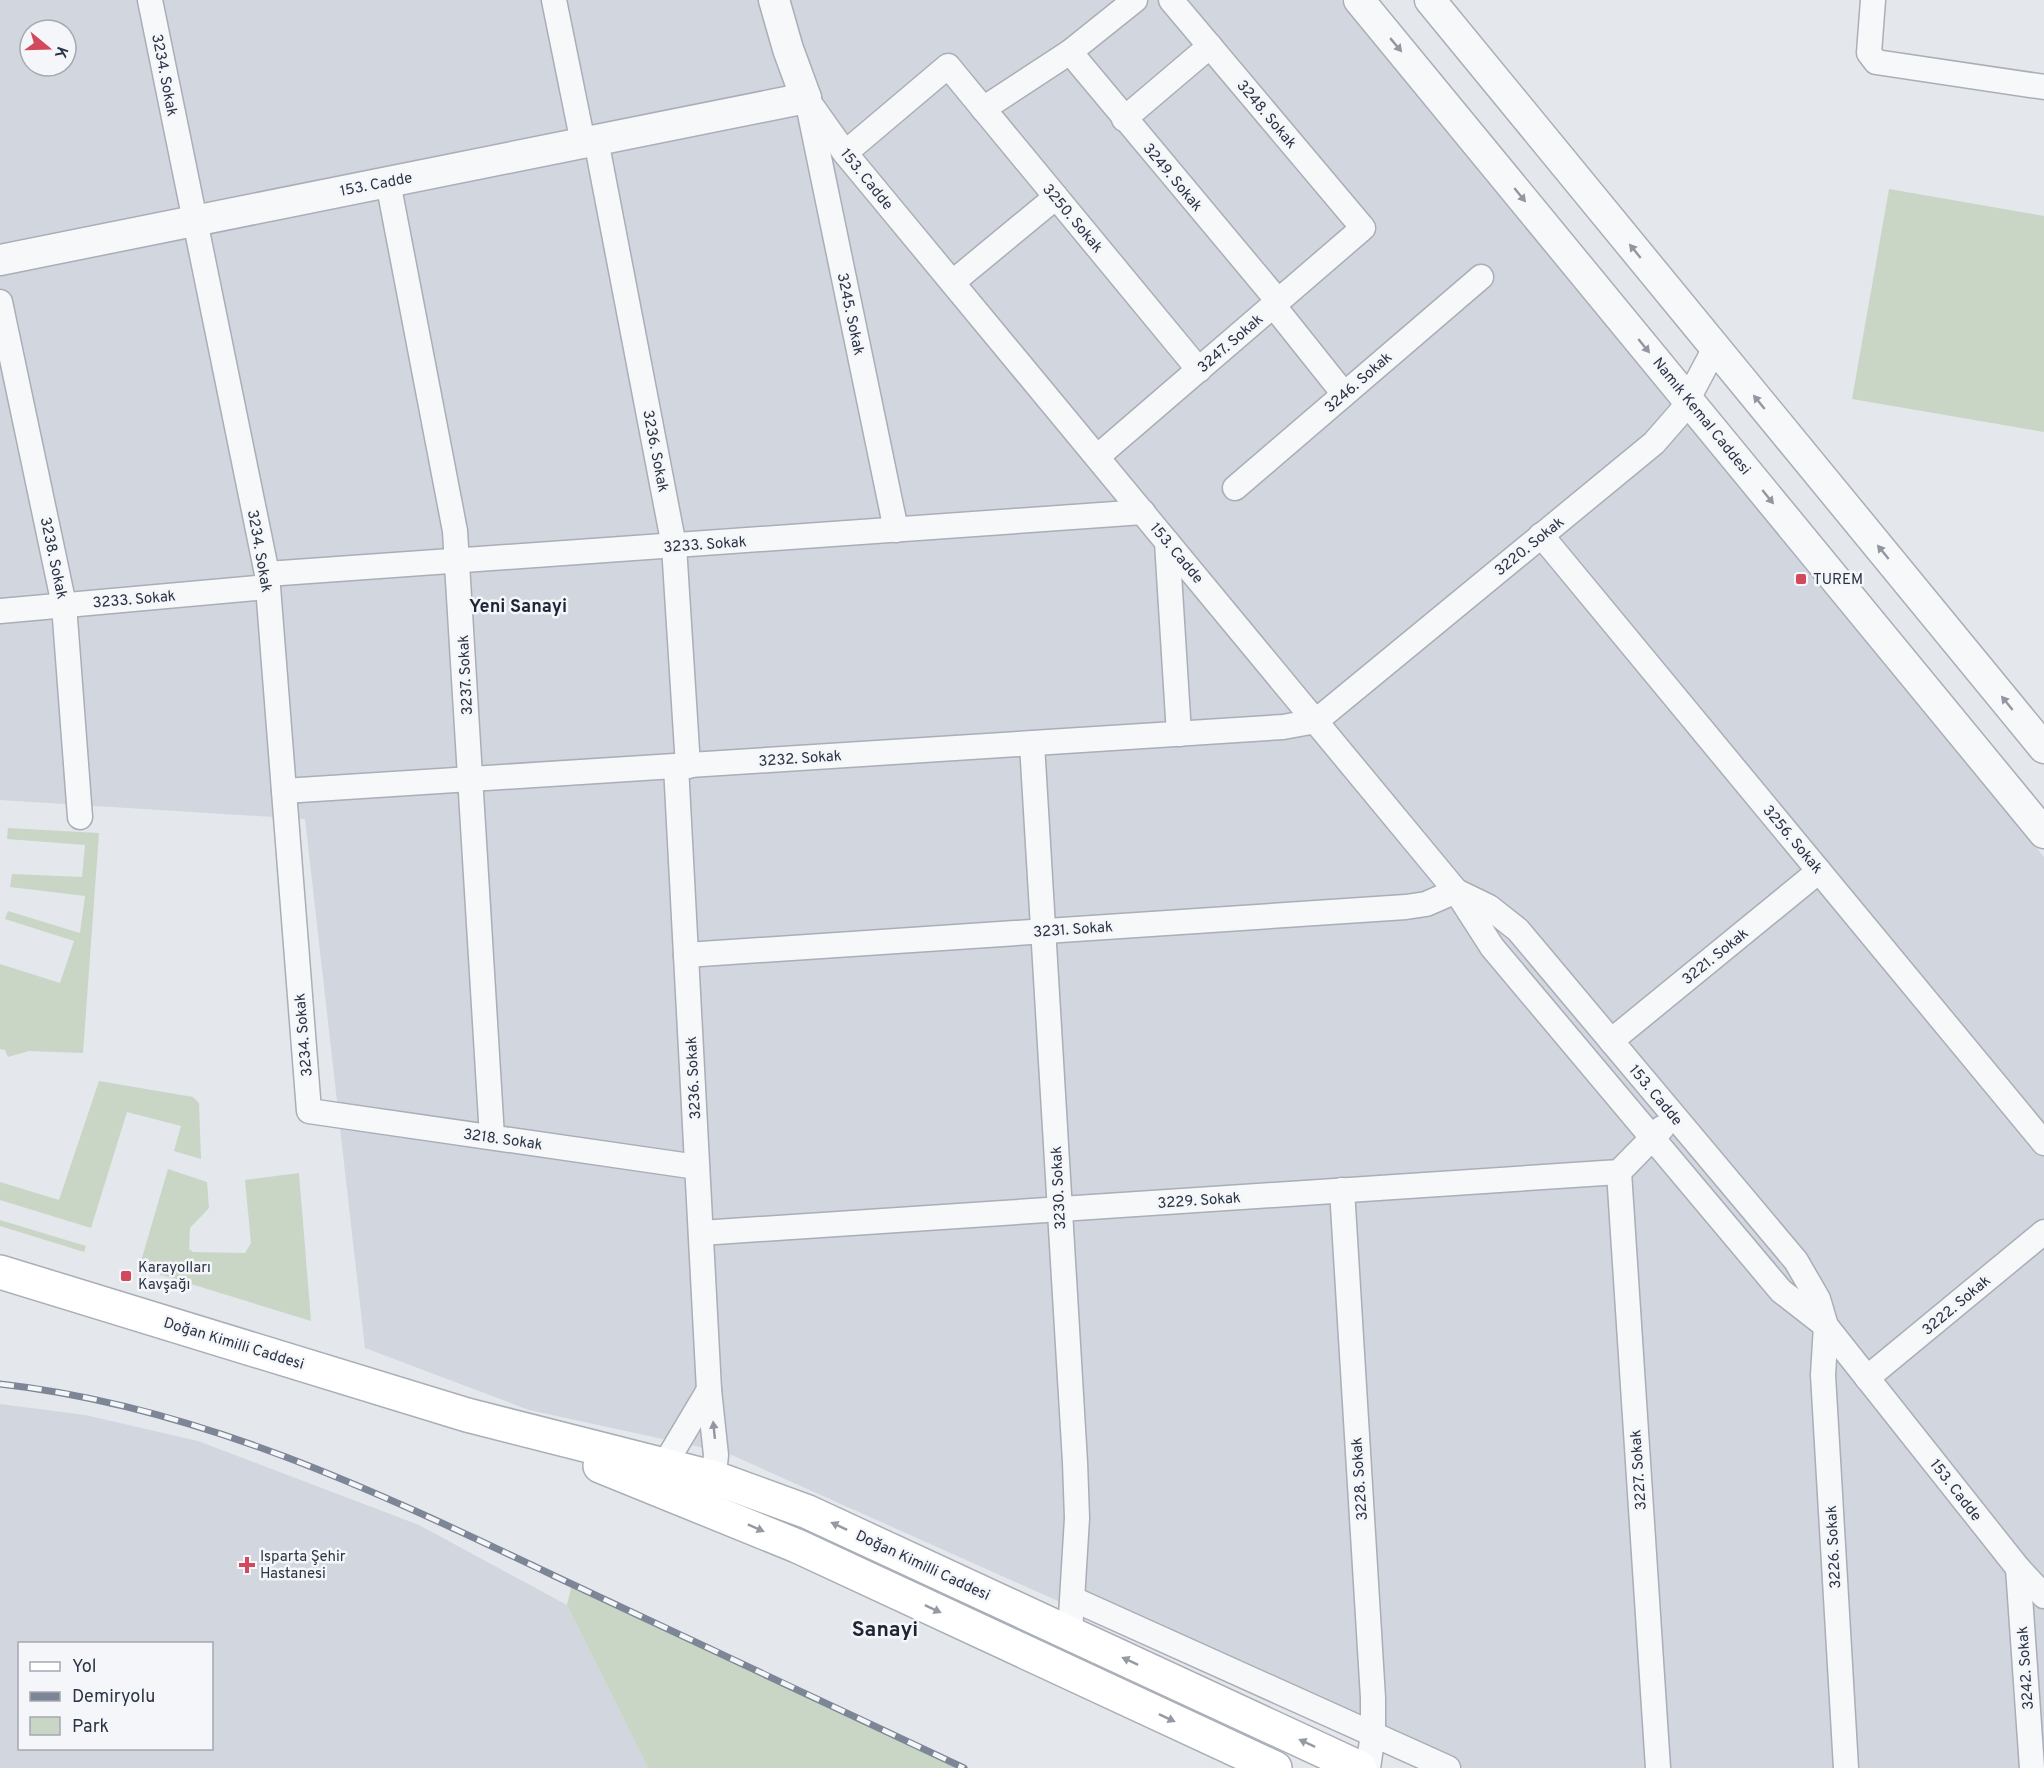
<svg xmlns="http://www.w3.org/2000/svg" width="2044" height="1768" viewBox="0 0 2044 1768" font-family="Overpass,sans-serif">
<style>
.built{fill:#d2d6de;fill-rule:evenodd}
.green{fill:#c9d6c5}
.lines{fill:none;stroke-linecap:round;stroke-linejoin:round}
.minor-casing{stroke:#a9aeb7;stroke-width:27}
.tertiary-casing{stroke:#a9aeb7;stroke-width:33}
.secondary-casing{stroke:#a9aeb7;stroke-width:36}
.minor{stroke:#f7f8fa;stroke-width:24}
.tertiary{stroke:#f7f8fa;stroke-width:30}
.secondary{stroke:#fff;stroke-width:33}
.rail-casing{stroke:#7d8696;stroke-width:7}
.rail{stroke:#f4f6f9;stroke-width:4.5;stroke-dasharray:14;stroke-linecap:butt}
.oneway{fill:#9196a0}
.oneway2{fill:#959aa2}
.poi-dot{fill:#d1495b;stroke:#f4f6f9;stroke-width:2}
.labels{text-anchor:middle;stroke-width:5;stroke-linejoin:round;paint-order:stroke}
.street-label{font-size:15px;fill:#2b3445;stroke:#f4f6f9}
.poi-label{font-size:15px;fill:#2b3445;stroke:#f4f6f9;text-anchor:start}
.quarter-label{font-size:18px;font-weight:bold;fill:#1d2536;stroke:#f4f6f9}
.district-label{font-size:21px;font-weight:bold;fill:#1d2536;stroke:#f4f6f9}
</style>
<rect width="100%" height="100%" fill="#e4e7ec"/>
<g class="built">
<path d="M0 0H1341L2044 857V1768H1431L727 1453 529 1410 365 1348 305 819 0 800ZM30 30H66V66H30Z"/>
<path d="M0 1404 85 1415 198 1441 419 1525 567 1605 648 1768H0ZM20 1644H212V1748H20Z"/>
</g>
<g class="green">
<path d="M1889 189 2044 216V432L1852 399Z"/>
<path d="M8 828 99 833 83 1053 29 1051 8 1057 5 1050 0 1049V964L60 983 74 941 5 919 8 911 80 933 85 896 10 887 12 874 82 877 85 845 7 839Z"/>
<path d="M99 1081 193 1097 199 1103 201 1159 174 1151 181 1126 127 1112 91 1228 0 1200V1182L59 1200Z"/>
<path d="M168 1169 207 1182 209 1208 190 1228 189 1249 193 1252 245 1253 251 1243 245 1180 299 1173 311 1321 139 1268Z"/>
<path d="M0 1220 86 1246 84 1252 0 1226Z"/>
<path d="M572 1584 964 1768H648L567 1605Z"/>
</g>
<g class="lines">
<g class="minor-casing">
<g id="minor">
<path d="M150 0 267 574 309 1111 697 1167"/>
<path d="M554 0 583 143"/>
<path d="M1873 0 1869 53 1876 62 2044 87"/>
<path d="M1070 52 1278 301"/>
<path d="M809 109 896 530"/>
<path d="M983 109 1070 52 1135 0"/>
<path d="M1124 119 1210 46"/>
<path d="M596 140 674 546 688 766"/>
<path d="M845 153 948 66 1199 370"/>
<path d="M388 182 455 531 492 1137"/>
<path d="M953 282 1056 197"/>
<path d="M0 302 64 605 80 817"/>
<path d="M1273 305 1344 394"/>
<path d="M1097 457 1363 228 1171 0"/>
<path d="M1235 488 1481 277"/>
<path d="M1541 535 2044 1143"/>
<path d="M1167 542 1179 734"/>
<path d="M267 574 1143 512"/>
<path d="M0 611 267 587"/>
<path d="M1032 744 1075 1462 1077 1518 1070 1633"/>
<path d="M676 766 709 1390"/>
<path d="M284 791 1283 727 1316 721 1654 443 1681 412 1715 348"/>
<path d="M1456 891 1489 907 1518 930 1796 1261 1818 1299 1826 1326 1781 1291 1492 947Z"/>
<path d="M686 955 1406 907 1426 904 1456 891 845 153 806 98"/>
<path d="M1611 1041 1819 871"/>
<path d="M1619 1172 1658 1768"/>
<path d="M1342 1190 1373 1698V1734L1368 1768"/>
<path d="M701 1233 1619 1172 1662 1128"/>
<path d="M1826 1326 1823 1375 1846 1768"/>
<path d="M1826 1326 2018 1568 2044 1596"/>
<path d="M1867 1378 2044 1232"/>
<path d="M656 1479 709 1390 716 1455 712 1491"/>
<path d="M2018 1568 2032 1768"/>
<path d="M1073 1599 1448 1768"/>
</g>
</g>
<g class="tertiary-casing">
<g id="tertiary">
<path d="M774 0 788 49 806 98"/>
<path d="M1359 0 2044 833"/>
<path d="M1430 0 2044 748"/>
<path d="M0 260 806 98"/>
</g>
</g>
<g class="secondary-casing">
<g id="secondary">
<path d="M0 1272 467 1415 715 1478 808 1512 1360 1768"/>
<path d="M600 1466 797 1546 1275 1768"/>
</g>
</g>
<use href="#minor" class="minor"/>
<use href="#tertiary" class="tertiary"/>
<use href="#secondary" class="secondary"/>
<g class="rail-casing">
<path id="rail" d="M0 1384C199 1406 382 1494 561 1579 696 1642 830 1705 964 1768"/>
</g>
<use href="#rail" class="rail"/>
</g>
<defs><path id="oneway-solid" d="M-6-.8H1V-3.2L6.5 0L1 3.2V.8H-6Z" transform="scale(1.5)"/></defs>
<g class="oneway">
<use href="#oneway-solid" transform="translate(1396 45) rotate(50)"/>
<use href="#oneway-solid" transform="translate(1520 195) rotate(51)"/>
<use href="#oneway-solid" transform="translate(1635 251) rotate(-129)"/>
<use href="#oneway-solid" transform="translate(1644 346) rotate(51)"/>
<use href="#oneway-solid" transform="translate(1759 402) rotate(-129)"/>
<use href="#oneway-solid" transform="translate(1768 497) rotate(51)"/>
<use href="#oneway-solid" transform="translate(1883 552) rotate(-129)"/>
<use href="#oneway-solid" transform="translate(2007 703) rotate(-129)"/>
<use href="#oneway-solid" transform="translate(714 1430) rotate(-96)"/>
</g>
<g class="oneway2">
<use href="#oneway-solid" transform="translate(839 1526) rotate(-155)"/>
<use href="#oneway-solid" transform="translate(756 1528) rotate(24)"/>
<use href="#oneway-solid" transform="translate(933 1609) rotate(25)"/>
<use href="#oneway-solid" transform="translate(1130 1661) rotate(-155)"/>
<use href="#oneway-solid" transform="translate(1167 1718) rotate(25)"/>
<use href="#oneway-solid" transform="translate(1307 1743) rotate(-155)"/>
</g>
<g class="poi-dot">
<rect x="1795" y="573" width="12" height="12" rx="3"/>
<rect x="120" y="1270" width="12" height="12" rx="3"/>
<path d="M244 1556h6v6h6v6h-6v6h-6v-6h-6v-6h6z"/>
</g>
<g class="labels">
<g class="street-label">
<text transform="translate(165 75) rotate(79)" y="5">3234. Sokak</text>
<text transform="translate(1267 114) rotate(50)" y="5">3248. Sokak</text>
<text transform="translate(1173 177) rotate(50)" y="5">3249. Sokak</text>
<text transform="translate(867 179) rotate(51)" y="5">153. Cadde</text>
<text transform="translate(376 184) rotate(-11)" y="5">153. Cadde</text>
<text transform="translate(1073 218) rotate(50)" y="5">3250. Sokak</text>
<text transform="translate(851 314) rotate(78)" y="5">3245. Sokak</text>
<text transform="translate(1230 343) rotate(-41)" y="5">3247. Sokak</text>
<text transform="translate(1358 382) rotate(-41)" y="5">3246. Sokak</text>
<text transform="translate(1702 416) rotate(51)" y="5">Namık Kemal Caddesi</text>
<text transform="translate(656 451) rotate(79)" y="5">3236. Sokak</text>
<text transform="translate(705 544) rotate(-4)" y="5">3233. Sokak</text>
<text transform="translate(1529 546) rotate(-39)" y="5">3220. Sokak</text>
<text transform="translate(260 551) rotate(80)" y="5">3234. Sokak</text>
<text transform="translate(1177 553) rotate(50)" y="5">153. Cadde</text>
<text transform="translate(54 558) rotate(78)" y="5">3238. Sokak</text>
<text transform="translate(134 599) rotate(-5)" y="5">3233. Sokak</text>
<text transform="translate(465 675) rotate(-93)" y="5">3237. Sokak</text>
<text transform="translate(800 758) rotate(-4)" y="5">3232. Sokak</text>
<text transform="translate(1793 839) rotate(50)" y="5">3256. Sokak</text>
<text transform="translate(1073 929) rotate(-4)" y="5">3231. Sokak</text>
<text transform="translate(1715 956) rotate(-39)" y="5">3221. Sokak</text>
<text transform="translate(303 1035) rotate(-95)" y="5">3234. Sokak</text>
<text transform="translate(693 1078) rotate(-93)" y="5">3236. Sokak</text>
<text transform="translate(1656 1095) rotate(50)" y="5">153. Cadde</text>
<text transform="translate(503 1139) rotate(8)" y="5">3218. Sokak</text>
<text transform="translate(1058 1188) rotate(-93)" y="5">3230. Sokak</text>
<text transform="translate(1199 1200) rotate(-4)" y="5">3229. Sokak</text>
<text transform="translate(1956 1305) rotate(-40)" y="5">3222. Sokak</text>
<text transform="translate(234 1343) rotate(17)" y="5">Doğan Kimilli Caddesi</text>
<text transform="translate(1638 1470) rotate(-94)" y="5">3227. Sokak</text>
<text transform="translate(1359 1479) rotate(-94)" y="5">3228. Sokak</text>
<text transform="translate(1956 1490) rotate(52)" y="5">153. Cadde</text>
<text transform="translate(1833 1547) rotate(-93)" y="5">3226. Sokak</text>
<text transform="translate(923 1565) rotate(25)" y="5">Doğan Kimilli Caddesi</text>
<text transform="translate(2025 1668) rotate(-94)" y="5">3242. Sokak</text>
</g>
<g class="poi-label">
<text x="1813" y="584">TUREM</text>
<text x="138" y="1272">Karayolları<tspan x="138" dy="17">Kavşağı</tspan></text>
<text x="260" y="1561">Isparta Şehir<tspan x="260" dy="17">Hastanesi</tspan></text>
</g>
<g class="quarter-label">
<text x="518" y="612">Yeni Sanayi</text>
</g>
<g class="district-label">
<text x="885" y="1636">Sanayi</text>
</g>
</g>
<rect x="18" y="1642" width="195" height="108" fill="#f4f6f9" stroke="#a4a8b1" stroke-width="1.5"/>
<rect x="30" y="1662" width="30" height="9" fill="#ffffff" stroke="#a4a8b1" stroke-width="1.5"/>
<text x="72" y="1672" font-size="18" fill="#2b3445">Yol</text>
<rect x="30" y="1692" width="30" height="9" fill="#7d8696" stroke="#a4a8b1" stroke-width="1.5"/>
<text x="72" y="1702" font-size="18" fill="#2b3445">Demiryolu</text>
<rect x="30" y="1717" width="30" height="18" fill="#c9d6c5" stroke="#a4a8b1" stroke-width="1.5"/>
<text x="72" y="1732" font-size="18" fill="#2b3445">Park</text>
<g transform="translate(48 48) rotate(109)"><circle r="28" fill="#f4f6f9" stroke="#a4a8b1" stroke-width="1.5"/>
<path d="M0-4.5L10 22L0 15L-10 22Z" fill="#d1495b"/>
<text y="-9" font-size="16" font-weight="bold" text-anchor="middle" fill="#2b3445">K</text>
</g>
</svg>
